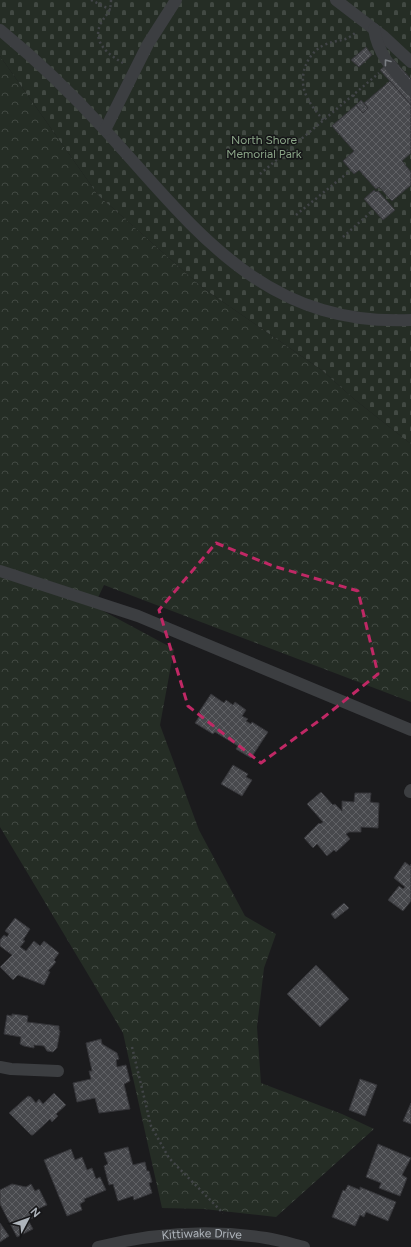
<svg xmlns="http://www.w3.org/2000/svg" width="411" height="1247" viewBox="0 0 411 1247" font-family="Figtree,sans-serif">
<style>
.forest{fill:url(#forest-crowns)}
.cemetery{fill:url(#cemetery-stones)}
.building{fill:url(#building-cross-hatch);stroke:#353539}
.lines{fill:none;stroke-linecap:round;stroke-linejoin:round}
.path{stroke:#424548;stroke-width:2.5;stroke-dasharray:2 3;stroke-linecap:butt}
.minor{stroke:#3c3e41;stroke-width:12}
.oneway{stroke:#7b7f84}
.marked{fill:none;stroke:#c02865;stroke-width:3;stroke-dasharray:8 5;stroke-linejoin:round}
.labels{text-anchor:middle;stroke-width:3;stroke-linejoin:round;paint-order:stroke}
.park-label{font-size:12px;fill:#8aa487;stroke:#161618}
.street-label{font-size:12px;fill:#aeb4bb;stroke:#161618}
</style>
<defs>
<pattern id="forest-crowns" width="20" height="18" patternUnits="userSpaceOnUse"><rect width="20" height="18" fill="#252d25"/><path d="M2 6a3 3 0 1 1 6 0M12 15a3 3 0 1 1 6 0" fill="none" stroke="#424943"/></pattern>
<pattern id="cemetery-stones" width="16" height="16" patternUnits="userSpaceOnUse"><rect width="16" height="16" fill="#252d25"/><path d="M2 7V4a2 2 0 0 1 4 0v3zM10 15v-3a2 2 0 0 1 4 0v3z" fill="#424943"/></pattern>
<pattern id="building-cross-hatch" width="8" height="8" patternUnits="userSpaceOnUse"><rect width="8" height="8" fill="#48494d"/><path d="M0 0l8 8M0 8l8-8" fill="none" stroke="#606165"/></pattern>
</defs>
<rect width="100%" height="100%" fill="#1b1b1d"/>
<path class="forest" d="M0 56 98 195 203 288 323 371 354 399 411 444V702L104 585 94 606 174 649 160 725 199 830 245 916 276 934 264 968 257 1027 261 1083 342 1114 374 1129 276 1217 204 1209 162 1208 123 1033 0 827Z"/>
<path class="cemetery" d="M0 0H411V444L354 399 323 371 203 288 98 195 0 56Z"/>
<g class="building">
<path d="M366 47 372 55 359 67 351 60Z"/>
<path d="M393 59 411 79V105L380 70Z"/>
<path d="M390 81 411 105V153L402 161 411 172V185L392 201 379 187 376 189 359 170 354 174 343 161 354 151 332 126 356 105 363 113 368 108 364 103Z"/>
<path d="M361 100 368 108 363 113 356 105Z"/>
<path d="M374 190 376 192 378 191 395 210 383 220 364 199Z"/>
<path d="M211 694 224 703 226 700 233 705 235 702 246 710 242 716 248 719 246 721 251 724 252 722 268 732 251 758 236 749 238 746 215 732 213 734 195 723 201 714 199 712Z"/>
<path d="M233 765 248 774 246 777 252 780 242 796 221 784Z"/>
<path d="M321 792 333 805 335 804 342 811V801L354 802 355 793H371L370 802 379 803 378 828 361 827V832H349L346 834 350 839 336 852 334 850 327 856 317 844 313 848 304 838 319 823 320 824 323 822 307 804Z"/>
<path d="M405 862 410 866 411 864V901L403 911 388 900 399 886 403 889 405 887 394 878Z"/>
<path d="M344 903 349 908 335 919 331 914Z"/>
<path d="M15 918 30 929 23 940 25 941 20 947 26 951 34 941 40 946 44 941 59 953 54 960 56 962 48 971 50 972 44 985 18 975 13 980 0 967 12 955 0 946V940L4 935 7 937 9 934 5 931Z"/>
<path d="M316 965 349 999 320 1027 287 994Z"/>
<path d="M12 1014 28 1016 27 1022 59 1026V1030L60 1031 57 1048 53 1052 47 1051 44 1046 34 1045V1048L24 1046 20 1044 21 1037 4 1034 7 1015 12 1016Z"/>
<path d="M101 1039 102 1044 117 1053 119 1059 116 1060 117 1067 126 1065 130 1081 124 1084 130 1109 99 1113 95 1098 77 1102 73 1083 91 1079 89 1071H92L86 1043Z"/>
<path d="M360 1079 377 1085 365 1116 349 1110Z"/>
<path d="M54 1093 66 1105 56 1114 58 1116 52 1122 50 1119 33 1135H31L9 1113 28 1096 31 1097 36 1103 39 1099 43 1104Z"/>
<path d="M411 1103V1124L403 1121Z"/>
<path d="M378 1144 411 1158 402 1175 407 1178 400 1196 379 1188 381 1183 366 1177Z"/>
<path d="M128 1147 133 1165 145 1162 147 1171H149L152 1182 149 1183 152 1193 134 1200 133 1196 118 1201 113 1184 109 1185 104 1166 108 1164 104 1153Z"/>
<path d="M71 1149 75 1160 82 1157 87 1170 92 1168 96 1179 100 1177 106 1190 84 1199 85 1201 80 1204 82 1210 67 1216 44 1160Z"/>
<path d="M12 1184 26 1187 31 1184 35 1191 39 1189 47 1205 33 1211 35 1217 28 1220 33 1229 17 1237 0 1204V1190Z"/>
<path d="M348 1185 360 1190V1187L396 1202 388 1221 366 1212 364 1217 360 1215 355 1226 332 1217 343 1190 345 1191Z"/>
<path d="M0 1223 9 1236 0 1242Z"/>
</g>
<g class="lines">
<g class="path">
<path d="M91 0 111 10"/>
<path d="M111 0C111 12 107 13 101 23 91 42 109 55 123 63"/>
<path d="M353 95 366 110"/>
<path d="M323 120C317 112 310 105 306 95 298 77 306 54 324 45 336 39 344 43 355 33"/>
<path d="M260 174 379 73"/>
<path d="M296 215 351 170"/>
<path d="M343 237 372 211"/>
<path d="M132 1047 151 1126 169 1158 223 1213"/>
</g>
<g class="minor">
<path d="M336 0 383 36 411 62"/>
<path d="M374 29C378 55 394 71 411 90"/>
<path d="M0 30C38 61 72 94 105 130 194 228 263 327 411 320"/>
<path d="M105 130 148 44 176 0"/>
<path d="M0 571 138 616 411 730"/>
<path d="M410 792 411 790"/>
<path d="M0 1067 11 1069 58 1071"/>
<path id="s1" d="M98 1247C153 1233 210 1229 266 1238 279 1240 292 1244 304 1247"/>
</g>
</g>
<defs><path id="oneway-chevron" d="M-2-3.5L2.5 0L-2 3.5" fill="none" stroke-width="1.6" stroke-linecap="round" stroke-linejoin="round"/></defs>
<use class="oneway" href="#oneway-chevron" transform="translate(387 62) rotate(-127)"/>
<path class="marked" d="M216 543 273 566 358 591 378 674 324 717 261 763 188 706 159 610Z"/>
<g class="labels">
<g class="park-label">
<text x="264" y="144">North Shore<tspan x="264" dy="14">Memorial Park</tspan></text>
</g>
<g class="street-label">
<text dy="4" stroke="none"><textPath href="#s1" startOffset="105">Kittiwake Drive</textPath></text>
</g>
</g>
<g transform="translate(28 1219) rotate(49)" stroke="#161618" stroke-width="3" paint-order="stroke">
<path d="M0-3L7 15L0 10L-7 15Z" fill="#aeb4bb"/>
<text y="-6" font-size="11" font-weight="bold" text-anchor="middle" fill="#aeb4bb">N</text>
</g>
</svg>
